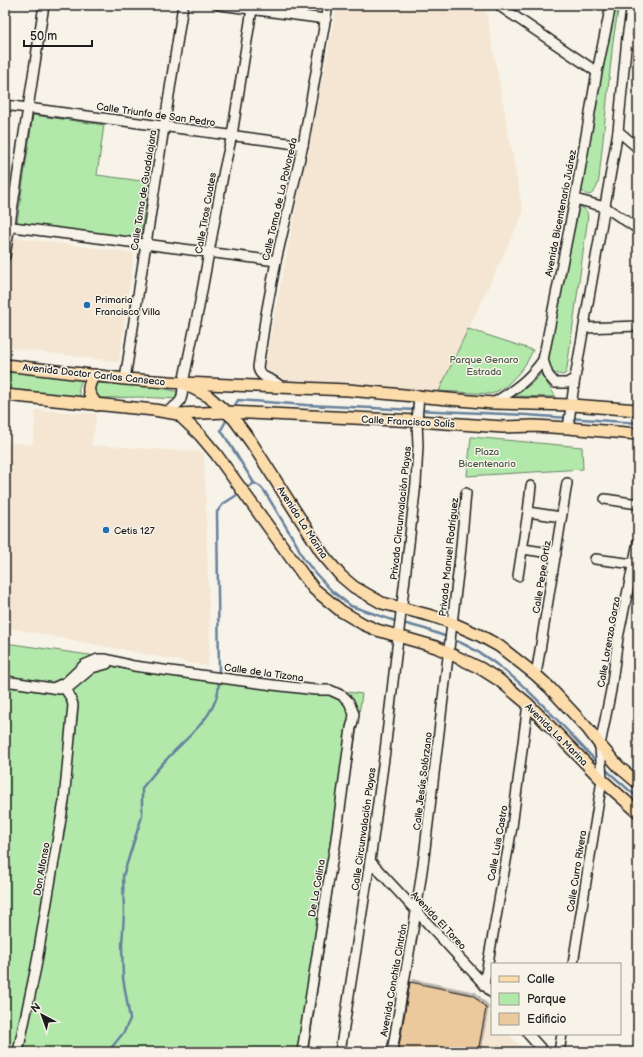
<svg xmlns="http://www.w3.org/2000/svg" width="643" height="1057" viewBox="0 0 643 1057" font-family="'Balsamiq Sans',sans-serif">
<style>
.built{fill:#f4e6d2}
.green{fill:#b2e9ab;stroke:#678264}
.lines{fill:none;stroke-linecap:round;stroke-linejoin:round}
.stream{stroke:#66819c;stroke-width:2.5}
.building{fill:#ecc89d;stroke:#1c1c1c;filter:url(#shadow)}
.minor-casing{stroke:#1c1c1c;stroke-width:12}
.major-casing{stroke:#1c1c1c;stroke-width:14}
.minor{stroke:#f7f3e8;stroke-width:9}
.major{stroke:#fddcac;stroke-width:11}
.poi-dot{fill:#1f6fb2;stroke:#f7f3e8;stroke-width:1.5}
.labels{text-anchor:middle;stroke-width:3;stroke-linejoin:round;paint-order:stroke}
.street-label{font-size:10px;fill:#1c1c1c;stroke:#f7f3e8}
.poi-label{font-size:10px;fill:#1c1c1c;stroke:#f7f3e8;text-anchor:start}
.park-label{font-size:10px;fill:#495a47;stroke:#f7f3e8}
</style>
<defs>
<filter id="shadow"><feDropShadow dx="2.5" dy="-2.5" stdDeviation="0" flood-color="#0004"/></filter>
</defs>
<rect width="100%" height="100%" fill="#f7f3e8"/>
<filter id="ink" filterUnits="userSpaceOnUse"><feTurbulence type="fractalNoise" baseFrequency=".025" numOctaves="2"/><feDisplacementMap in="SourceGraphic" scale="8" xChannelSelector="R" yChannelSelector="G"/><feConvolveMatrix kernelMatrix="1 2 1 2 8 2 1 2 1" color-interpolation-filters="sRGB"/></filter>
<g filter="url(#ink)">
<g class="built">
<path d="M337 5H485L523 213 439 391 282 379 264 367Z"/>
<path d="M11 237 134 253 119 362 5 347V277Z"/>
<path d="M36 410 97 414 91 445 204 452 210 643 207 666 5 627V442L33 445Z"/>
<path d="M486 1008 492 1015V1034H509L526 1052H478Z"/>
</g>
<g class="green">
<path d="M611 5H619L613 41 599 179C597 190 590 203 580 188Z"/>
<path d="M33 115 104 125 97 175 149 182 140 239 17 223Z"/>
<path d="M580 207C589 210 588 215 587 224L567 368 566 373 563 375C549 373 551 371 547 358L575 209Z"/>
<path d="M468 329 533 350 527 362 518 374 506 386 492 394 439 391Z"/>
<path d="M5 369 83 379C78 387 77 391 82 398L5 389Z"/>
<path d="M541 374 556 397 515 396 530 385Z"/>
<path d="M96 383 149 385 179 392 178 399 139 397 97 398 92 392 93 386Z"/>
<path d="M471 437 582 447 583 469 467 476Z"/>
<path d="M5 643 362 694 308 1052H5Z"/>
</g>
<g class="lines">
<g class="stream">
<path d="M233 409 238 400 306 405 527 415 638 423"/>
<path d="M228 417 221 430 254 483"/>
<path d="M246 489 254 483 261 487 265 492 297 545 303 558 317 575 332 591 351 606 398 622"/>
<path d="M403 623 425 629 447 637"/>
<path d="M452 639C510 662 555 719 598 763"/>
<path d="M219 675 217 512 223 504 240 493"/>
<path d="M605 769 638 798"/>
<path d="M108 1052 124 1032 130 1019 123 978 122 945 124 914 123 876 142 816V788C150 779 157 769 166 760 187 736 220 715 219 680"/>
</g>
</g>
<path class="building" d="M410 982 473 995 486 1008 478 1052H398Z"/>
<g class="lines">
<g class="minor-casing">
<g id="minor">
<path d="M219 5 326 19"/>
<path d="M501 7 597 72"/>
<path d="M627 38 638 46"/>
<path d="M5 105 303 145"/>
<path d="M618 131 638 148"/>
<path d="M575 199 605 207 638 229"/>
<path d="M5 226 276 261"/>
<path d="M5 256 44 5"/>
<path d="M584 328 638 326"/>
<path d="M543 360 548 375 555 383H567L575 378"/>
<path d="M125 379 183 5"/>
<path d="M280 386C274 378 259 379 258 367L266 314 276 261 303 145 328 5"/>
<path d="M493 403C513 391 529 380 543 360L575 199 597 72 611 5"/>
<path d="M166 412C181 403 183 401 183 383L199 307 224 170 232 135 252 9"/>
<path d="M568 428 575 378 618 131 627 38 632 5"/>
<path d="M605 499 638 504"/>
<path d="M528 512 561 517"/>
<path d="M523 549 556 554"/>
<path d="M595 559 634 564"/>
<path d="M518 576 528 512 531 486"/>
<path d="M536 675 567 483"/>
<path d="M5 681 59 689 68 688 92 668 107 664"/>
<path d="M53 688 66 682 84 665 98 659H106L134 666 273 685 316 690H330L343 696 349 702 354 714 353 721 351 728 335 846 328 884 302 1052"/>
<path d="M370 861 492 993"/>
<path d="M573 964 602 780 600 745 611 690 618 638 638 542"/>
<path d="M484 985 512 827 528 704"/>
<path d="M528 1034 544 1052"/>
<path d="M18 1052 36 967 64 801 73 705 71 698 62 684"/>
<path d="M340 1052 370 861 385 751 416 483 418 446 417 421 419 395"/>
<path d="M392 1052 416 912 424 857 460 557 466 493"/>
<path d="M559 1052 562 1034"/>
</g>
</g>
<g class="major-casing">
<g id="major">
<path d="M5 365 125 379 183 383 348 390 493 403 572 405 638 410"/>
<path d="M94 375C86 389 87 392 97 405"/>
<path d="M185 384 208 396 234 419 251 442 324 556 341 576 354 587 382 603 432 616 452 623 479 635 499 646 536 675 550 688 588 729 600 745 619 767 638 783"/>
<path d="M5 395 154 410 178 414 227 412 417 421 503 427 534 426 568 428 638 434"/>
<path d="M178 414 200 435 216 454 304 576 314 589 341 611 363 624 377 630 436 647 480 668 499 680 528 704 602 780 638 812"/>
</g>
</g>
<use href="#minor" class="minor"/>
<use href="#major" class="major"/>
</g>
</g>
<g class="poi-dot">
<circle cx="87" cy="305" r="4"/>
<circle cx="106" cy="530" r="4"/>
</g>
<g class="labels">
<g class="street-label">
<text transform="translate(156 114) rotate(8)" y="4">Calle Triunfo de San Pedro</text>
<text transform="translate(143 190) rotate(-81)" y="4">Calle Toma de Guadalajara</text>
<text transform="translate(279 199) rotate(-77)" y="4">Calle Toma de La Polvoreda</text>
<text transform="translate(205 213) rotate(-80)" y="4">Calle Tiros Cuates</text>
<text transform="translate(560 213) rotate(-79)" y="4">Avenida Bicentenario Juárez</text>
<text transform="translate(94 374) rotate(6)" y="4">Avenida Doctor Carlos Canseco</text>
<text transform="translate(408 421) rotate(3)" y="4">Calle Francisco Solís</text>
<text transform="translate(400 513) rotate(-84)" y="4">Privada Circunvalación Playas</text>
<text transform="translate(303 522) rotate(57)" y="4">Avenida La Marina</text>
<text transform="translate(448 557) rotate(-84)" y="4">Privada Manuel Rodríguez</text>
<text transform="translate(541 577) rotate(-81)" y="4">Calle Pepe Ortiz</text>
<text transform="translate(608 642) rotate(-80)" y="4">Calle Lorenzo Garza</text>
<text transform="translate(264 672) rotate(8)" y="4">Calle de la Tizona</text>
<text transform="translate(557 734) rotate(45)" y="4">Avenida La Marina</text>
<text transform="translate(422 781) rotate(-83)" y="4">Calle Jesús Solórzano</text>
<text transform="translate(363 829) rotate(-82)" y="4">Calle Circunvalación Playas</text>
<text transform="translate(497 843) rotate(-80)" y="4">Calle Luis Castro</text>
<text transform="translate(41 869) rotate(-80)" y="4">Don Alfonso</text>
<text transform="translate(576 871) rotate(-81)" y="4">Calle Curro Rivera</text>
<text transform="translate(316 888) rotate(-80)" y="4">De La Colina</text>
<text transform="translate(439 920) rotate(47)" y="4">Avenida El Toreo</text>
<text transform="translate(393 980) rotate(-80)" y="4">Avenida Conchita Cintrón</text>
</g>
<g class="poi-label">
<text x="95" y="303">Primaria<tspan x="95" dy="12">Francisco Villa</tspan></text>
<text x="114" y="534">Cetis 127</text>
</g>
<g class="park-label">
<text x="484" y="363">Parque Genaro<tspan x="484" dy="12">Estrada</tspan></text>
<text x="487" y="455">Plaza<tspan x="487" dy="12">Bicentenario</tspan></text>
</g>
</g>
<rect width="643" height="1057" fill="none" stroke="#f7f3e8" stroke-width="20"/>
<rect x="10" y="10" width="623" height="1037" fill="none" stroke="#1c1c1c" stroke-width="1.5" filter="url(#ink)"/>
<rect x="491" y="963" width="130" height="72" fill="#f7f3e8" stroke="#9f9d96"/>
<rect x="499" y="976" width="20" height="6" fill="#fddcac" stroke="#9f9d96"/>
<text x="527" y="983" font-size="12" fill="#1c1c1c">Calle</text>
<rect x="499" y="993" width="20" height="12" fill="#b2e9ab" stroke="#9f9d96"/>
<text x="527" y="1003" font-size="12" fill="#1c1c1c">Parque</text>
<rect x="499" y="1013" width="20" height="12" fill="#ecc89d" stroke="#9f9d96"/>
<text x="527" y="1023" font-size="12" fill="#1c1c1c">Edificio</text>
<g transform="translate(42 1015) rotate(319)" stroke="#f7f3e8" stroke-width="3" paint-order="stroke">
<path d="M0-3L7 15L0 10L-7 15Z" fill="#1c1c1c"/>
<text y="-6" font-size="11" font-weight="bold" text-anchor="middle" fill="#1c1c1c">N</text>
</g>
<path d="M24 40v6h68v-6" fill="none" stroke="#1c1c1c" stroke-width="2"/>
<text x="30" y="40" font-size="12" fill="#1c1c1c" stroke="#f7f3e8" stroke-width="3" paint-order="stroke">50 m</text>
</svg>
